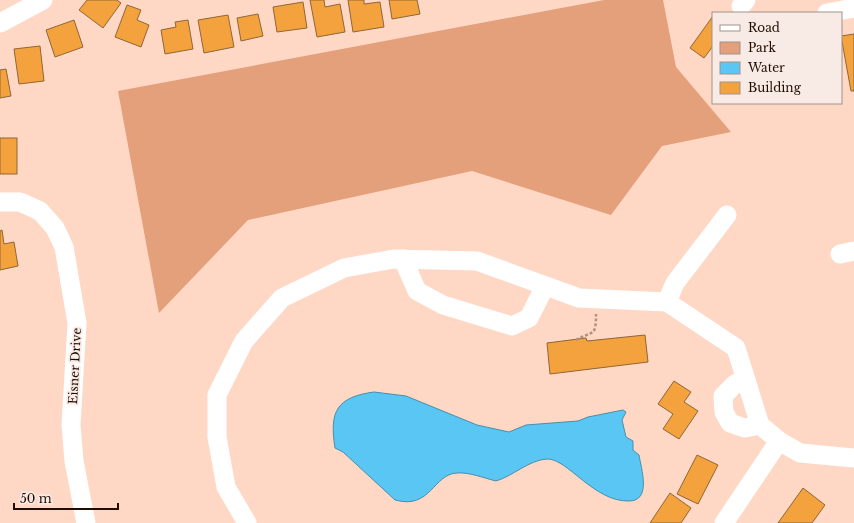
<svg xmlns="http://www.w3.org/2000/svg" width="854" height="523" viewBox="0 0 854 523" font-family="'Libre Baskerville',serif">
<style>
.green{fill:#e49f7b}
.water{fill:#59c6f3;stroke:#488eab}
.building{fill:#f3a23d;stroke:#906636}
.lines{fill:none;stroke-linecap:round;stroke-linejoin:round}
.path{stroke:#b09080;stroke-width:2.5;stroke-dasharray:3 2;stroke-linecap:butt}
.minor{stroke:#fff;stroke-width:19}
.labels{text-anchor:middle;stroke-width:3.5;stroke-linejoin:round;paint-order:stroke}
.street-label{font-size:12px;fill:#210c02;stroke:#f8ebe5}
</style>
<rect width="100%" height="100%" fill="#fed8c5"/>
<path class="green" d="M604 0H663L676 67 731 132 662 146 611 215 472 171 248 220 159 313 118 91Z"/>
<path class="water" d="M374 392 406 396 477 425 509 432 526 425 578 421 588 417 623 410 626 412 622 420 626 437 633 441V450L639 455C641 468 652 501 629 501 594 502 567 458 547 459 529 460 513 476 496 481 484 478 469 472 457 473 433 474 431 510 395 500L343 452 335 448C329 411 337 397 374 392Z"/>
<g class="building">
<path d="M87 0H117L121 3 103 28 79 10Z"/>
<path d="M310 0H324L325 7 340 4 345 32 317 37Z"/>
<path d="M348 0H364V4L380 2 384 27 353 32Z"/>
<path d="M389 0H417L420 14 392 19Z"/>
<path d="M303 2 307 28 277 32 273 7Z"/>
<path d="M127 5 141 10 137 20 149 25 141 47 115 37Z"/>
<path d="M258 14 263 36 241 41 237 18Z"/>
<path d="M228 15 234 47 204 53 198 20Z"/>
<path d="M713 16V46L704 58 690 48Z"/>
<path d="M74 20 83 47 55 57 46 30Z"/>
<path d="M188 20 193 49 165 54 161 30 176 27 175 22Z"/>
<path d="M854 34V91H851L841 36Z"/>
<path d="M40 46 44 81 19 84 14 49Z"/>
<path d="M6 69 11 96 0 98V70Z"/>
<rect x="0" y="138" width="17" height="36"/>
<path d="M2 230 4 244 14 242 18 266 0 270V231Z"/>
<path d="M645 335 648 362 550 374 547 343 586 338 587 341Z"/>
<path d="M674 381 691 392 684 402 698 411 679 439 663 429 673 414 658 404Z"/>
<path d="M697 455 718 465 698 504 677 494Z"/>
<path d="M803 488 825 505 812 523H778Z"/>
<path d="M670 493 691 508 681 523H650Z"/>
</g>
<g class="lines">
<path class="path" d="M576 340C593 330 596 338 596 314"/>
<g class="minor">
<path d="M741 6 746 0"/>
<path d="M827 13 854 8"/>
<path d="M0 23 43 0"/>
<path d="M0 202H20L40 211 55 228 64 247 77 323 71 425 74 461 86 523"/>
<path d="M840 254 854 251"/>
<path d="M403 259 417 291 443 305 512 326 529 318 545 286"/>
<path d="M667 302 675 283 727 215"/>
<path d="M746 380 735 384 723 396 724 412 730 423 745 428 760 425"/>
<path d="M247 523 226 487 217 437V395L244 341 282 298 344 268 394 259 477 261 579 298 667 302 736 348 760 425 779 441 800 453 854 458"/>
<path d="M724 523 779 441"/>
</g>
</g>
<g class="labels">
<g class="street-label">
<text transform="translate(75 366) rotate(-87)" y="4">Eisner Drive</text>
</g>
</g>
<rect x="712" y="12" width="130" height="92" fill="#f8ebe5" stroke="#a2928a"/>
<rect x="720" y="25" width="20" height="6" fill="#ffffff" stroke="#a2928a"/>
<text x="748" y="32" font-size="12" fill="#210c02">Road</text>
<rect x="720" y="42" width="20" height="12" fill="#e49f7b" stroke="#a2928a"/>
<text x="748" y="52" font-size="12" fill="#210c02">Park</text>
<rect x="720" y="62" width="20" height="12" fill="#59c6f3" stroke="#a2928a"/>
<text x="748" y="72" font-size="12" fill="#210c02">Water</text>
<rect x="720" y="82" width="20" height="12" fill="#f3a23d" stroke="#a2928a"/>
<text x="748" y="92" font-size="12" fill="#210c02">Building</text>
<path d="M14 503v6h104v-6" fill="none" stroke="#210c02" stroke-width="2"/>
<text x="20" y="503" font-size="12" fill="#210c02" stroke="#f8ebe5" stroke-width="3" paint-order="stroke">50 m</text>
</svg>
